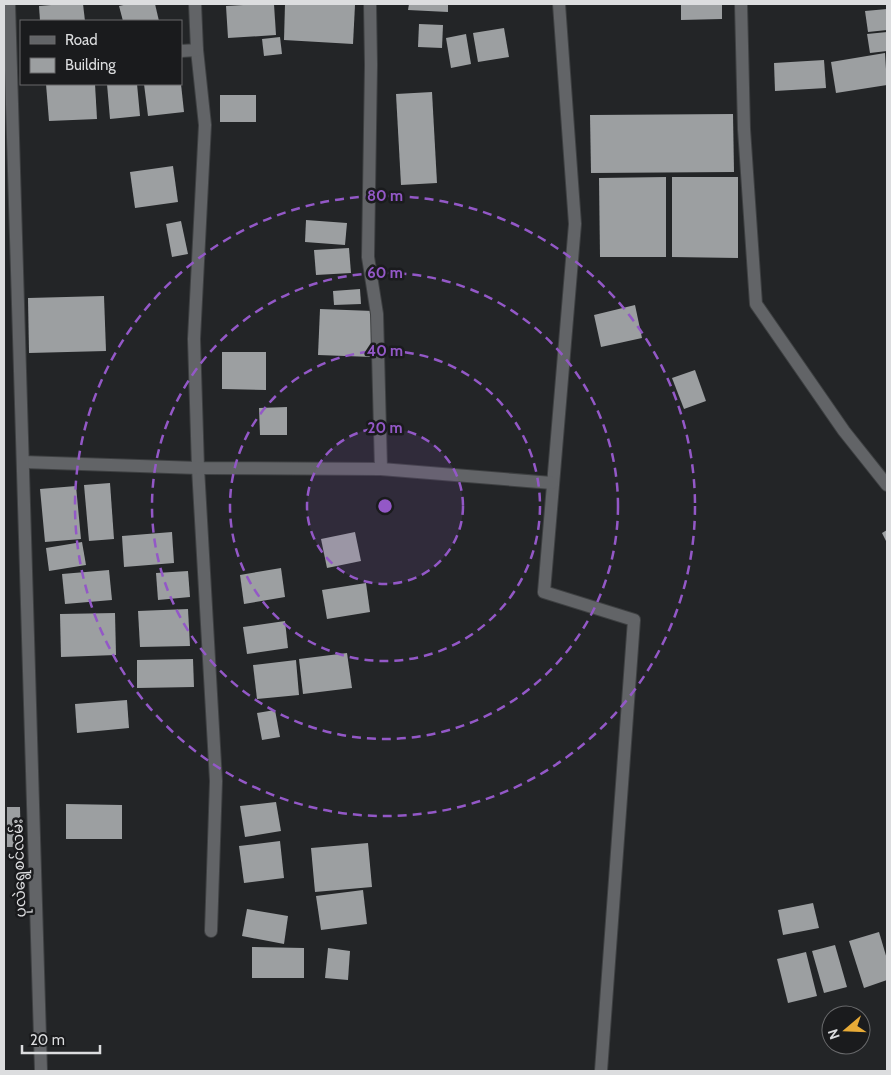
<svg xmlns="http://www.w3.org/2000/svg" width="891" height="1075" viewBox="0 0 891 1075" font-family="Cabin,'Noto Sans Myanmar',sans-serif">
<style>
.building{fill:#9c9fa1}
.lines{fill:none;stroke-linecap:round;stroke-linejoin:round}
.minor-casing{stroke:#3e4042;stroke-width:14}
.tertiary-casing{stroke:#3e4042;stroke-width:14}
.minor{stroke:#626467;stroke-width:12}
.tertiary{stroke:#626467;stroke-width:12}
.ring{fill:none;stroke:#9358c7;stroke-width:2.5;stroke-dasharray:9 6}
.labels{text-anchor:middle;stroke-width:5;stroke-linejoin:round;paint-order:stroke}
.street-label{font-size:15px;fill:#dcdddf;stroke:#1a1b1d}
.centre{fill:#9358c7;stroke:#1a1b1d;stroke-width:2.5}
.ring-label{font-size:15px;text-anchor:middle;font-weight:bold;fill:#9358c7;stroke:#1a1b1d;stroke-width:5;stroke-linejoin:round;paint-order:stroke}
</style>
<rect width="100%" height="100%" fill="#232527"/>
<g class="building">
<path d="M63 4H83L85 21H40L39 6Z"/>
<path d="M128 4H155L159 21H123L119 6Z"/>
<path d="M262 4H274L276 35 228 38 226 6Z"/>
<path d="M285 4 355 5 353 44 284 40Z"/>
<path d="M409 4H448V12L408 10Z"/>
<path d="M681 4H722V19L681 20Z"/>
<path d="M887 9V30L868 32 865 11Z"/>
<path d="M419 24 443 25 442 48 418 47Z"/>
<path d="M504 28 509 57 478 62 473 33Z"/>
<path d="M887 32V51L870 53 867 34Z"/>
<path d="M466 34 471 64 451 68 446 38Z"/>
<path d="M280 37 282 54 264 56 262 39Z"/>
<path d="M885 53 887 85 836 93 831 62Z"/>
<path d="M824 60 826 88 775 91 774 63Z"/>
<path d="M46 84H95L97 119 49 121Z"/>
<path d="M107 84H137L140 116 110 119Z"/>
<path d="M144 84H181L184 112 148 116Z"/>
<path d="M432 92 437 183 401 185 396 94Z"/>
<rect x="220" y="95" width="36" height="27"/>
<path d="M733 114 734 172 591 173 590 115Z"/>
<path d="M173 166 178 202 135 208 130 172Z"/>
<path d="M666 177V257H600L599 178Z"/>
<path d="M672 177H738V258L672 257Z"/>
<path d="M306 220 347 223 345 245 305 242Z"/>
<path d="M181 221 188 254 172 257 166 224Z"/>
<path d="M349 248 351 273 316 275 314 250Z"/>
<path d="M360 289 361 304 334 305 333 291Z"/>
<path d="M104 296 106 351 29 353 28 298Z"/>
<path d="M635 305 642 338 601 347 594 315Z"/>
<path d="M320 309 373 311 372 357 318 355Z"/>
<path d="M222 352H266V390L222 389Z"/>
<path d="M695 370 706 401 684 409 672 378Z"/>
<path d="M287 407V435H260L259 408Z"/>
<path d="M110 483 114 539 89 541 84 485Z"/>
<path d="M76 486 81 539 45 542 40 489Z"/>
<path d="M887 530V543L882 533Z"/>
<path d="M172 532 174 563 124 567 122 536Z"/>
<path d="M355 532 361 561 327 568 321 539Z"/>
<path d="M82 542 86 565 49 571 46 548Z"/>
<path d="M281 568 285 597 244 604 240 575Z"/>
<path d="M109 570 112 600 65 604 62 574Z"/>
<path d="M188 571 190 597 158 600 156 573Z"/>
<path d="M366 583 370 612 327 619 322 590Z"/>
<path d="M188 609 190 646 140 647 138 611Z"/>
<path d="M115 613 116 655 61 657 60 614Z"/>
<path d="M285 621 288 648 247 654 243 627Z"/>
<path d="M347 653 352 688 303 694 299 659Z"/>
<path d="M193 659 194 687 137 688V660Z"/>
<path d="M296 660 299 695 257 699 253 665Z"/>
<path d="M127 700 129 728 77 733 75 704Z"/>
<path d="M275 710 280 737 262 740 257 713Z"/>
<path d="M276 802 281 831 245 837 240 806Z"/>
<path d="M66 804 122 805V839H66Z"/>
<path d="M7 807H20L21 847H7Z"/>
<path d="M280 841 284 878 244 883 239 846Z"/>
<path d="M368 843 372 887 315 892 311 848Z"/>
<path d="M363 890 367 924 321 930 316 896Z"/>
<path d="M813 903 819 928 783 935 778 910Z"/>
<path d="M247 909 288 916 284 944 242 936Z"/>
<path d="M879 932 887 959V980L864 988 849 941Z"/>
<path d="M835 945 847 987 824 993 812 951Z"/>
<path d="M252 947 304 948V978H252Z"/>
<path d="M328 948 350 951 348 980 325 978Z"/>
<path d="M806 952 817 996 788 1003 777 959Z"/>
</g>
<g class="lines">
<g class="minor-casing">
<g id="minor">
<path d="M370 4 371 65 368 257 377 314 381 469"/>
<path d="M559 4 575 224 544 592 634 620 601 1071"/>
<path d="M741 4 744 129 756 304 844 431 887 485"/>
<path d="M197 50 205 125 194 339 198 468 216 781 211 931"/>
<path d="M181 51 197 50 195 4"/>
<path d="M23 462 198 468 381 469 552 483"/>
</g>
</g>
<g class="tertiary-casing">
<path id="tertiary" d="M9 4 41 1071"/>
</g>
<use href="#minor" class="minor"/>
<use href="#tertiary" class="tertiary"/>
</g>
<circle cx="385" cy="506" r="78" fill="#9358c7" fill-opacity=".12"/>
<g class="ring">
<circle cx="385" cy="506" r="78"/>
<circle cx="385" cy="506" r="155"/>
<circle cx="385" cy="506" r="233"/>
<circle cx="385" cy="506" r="310"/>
</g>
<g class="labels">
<g class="street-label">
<text transform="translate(19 868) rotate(-92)" y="5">ပုလဲရွေစင်လမ်း</text>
</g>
</g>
<circle cx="385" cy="506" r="8" class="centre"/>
<g class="ring-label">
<text x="385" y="201">80 m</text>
<text x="385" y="278">60 m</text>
<text x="385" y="356">40 m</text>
<text x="385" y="433">20 m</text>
</g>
<rect width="891" height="1075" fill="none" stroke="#dcdddf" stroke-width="10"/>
<rect x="20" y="20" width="162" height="65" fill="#1a1b1d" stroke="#68696b"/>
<rect x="30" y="36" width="25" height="8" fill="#626467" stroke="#68696b"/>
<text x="65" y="45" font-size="15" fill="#dcdddf">Road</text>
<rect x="30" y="58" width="25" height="15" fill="#9c9fa1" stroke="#68696b"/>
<text x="65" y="70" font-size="15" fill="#dcdddf">Building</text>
<g transform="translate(846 1030) rotate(251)"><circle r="24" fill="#1a1b1d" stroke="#68696b"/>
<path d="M0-4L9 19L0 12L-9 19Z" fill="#e8ab37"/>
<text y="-8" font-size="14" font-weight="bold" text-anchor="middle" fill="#dcdddf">N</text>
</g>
<path d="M22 1045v8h78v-8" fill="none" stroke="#dcdddf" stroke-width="2.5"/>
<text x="30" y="1045" font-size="15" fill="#dcdddf" stroke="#1a1b1d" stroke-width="4" paint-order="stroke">20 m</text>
</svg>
